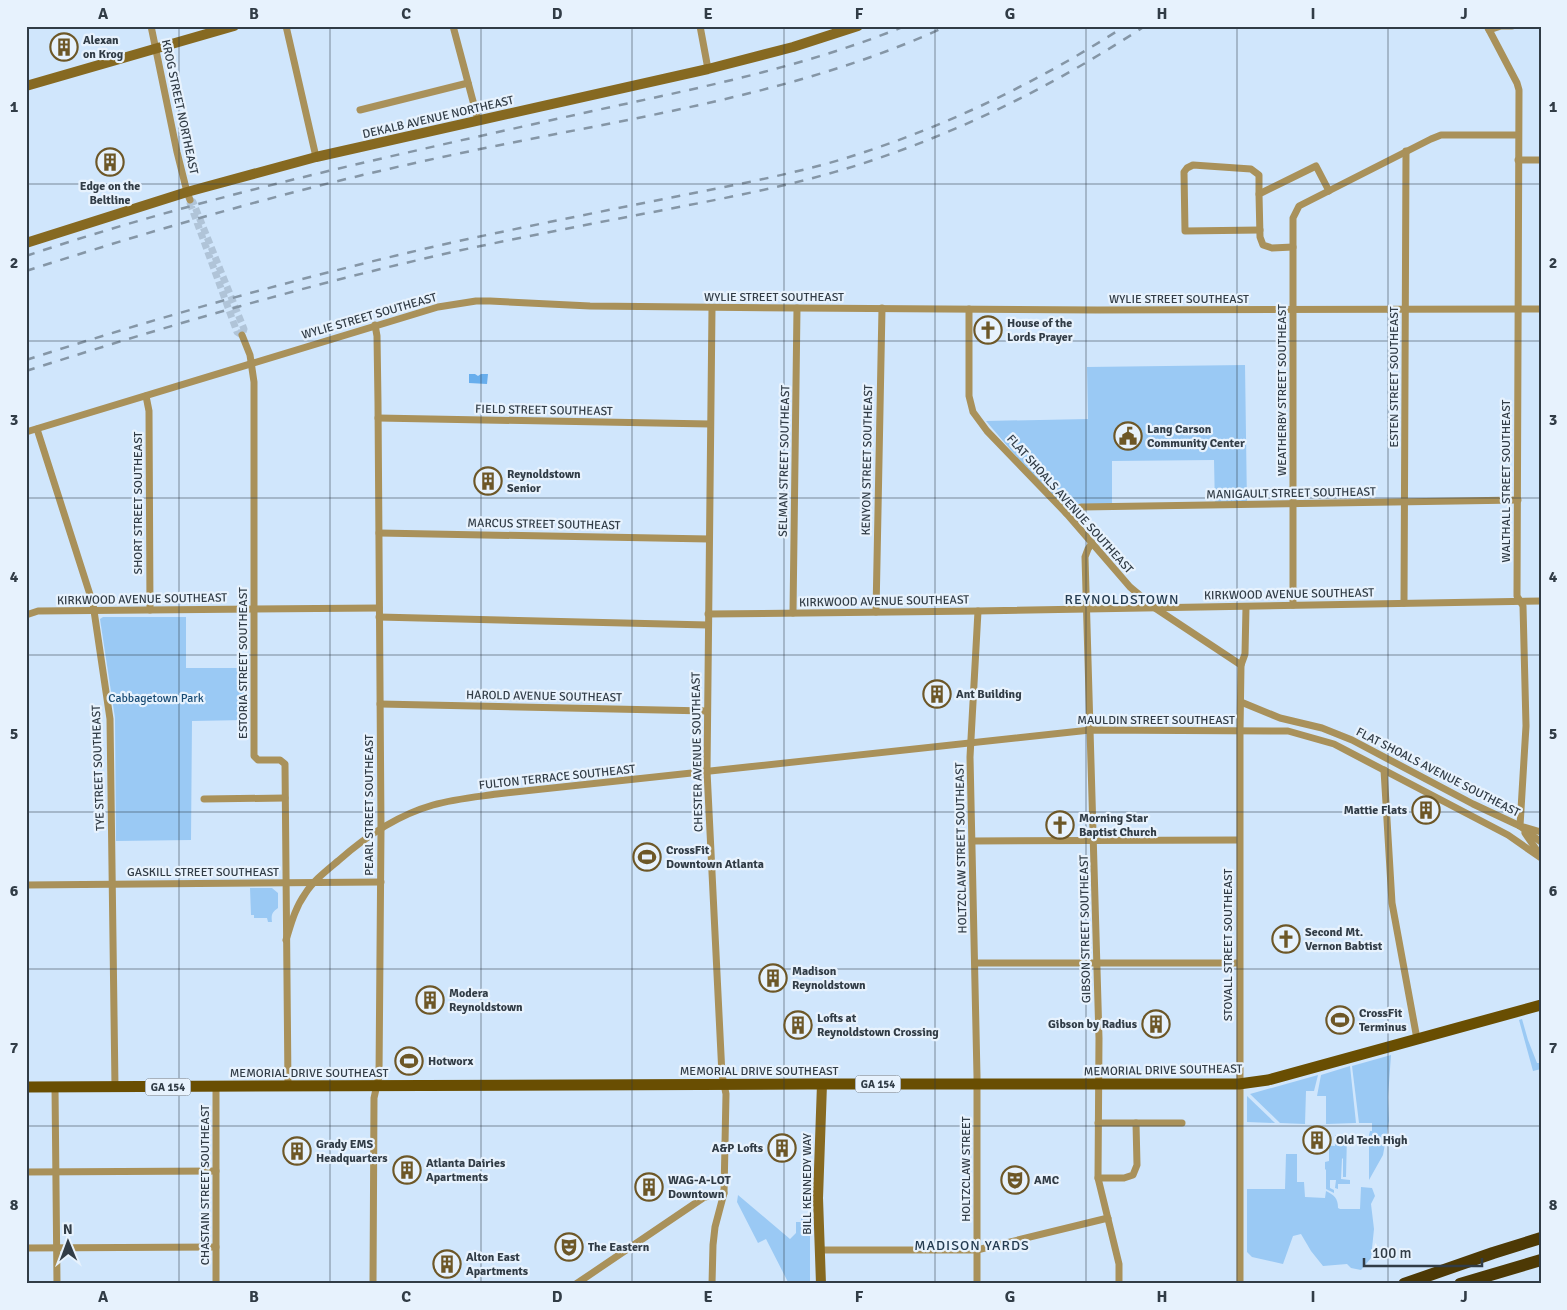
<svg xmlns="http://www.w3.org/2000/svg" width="1567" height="1310" viewBox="0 0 1567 1310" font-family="Signika,sans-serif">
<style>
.green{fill:#9ac9f4}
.water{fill:#68aeed}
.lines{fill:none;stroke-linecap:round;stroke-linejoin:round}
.street-tunnel{stroke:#b0c4d8;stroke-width:7;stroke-dasharray:7 3.5;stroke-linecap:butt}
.street{stroke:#a9915a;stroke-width:7}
.secondary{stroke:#866921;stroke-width:10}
.primary{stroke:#694e02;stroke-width:11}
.highway{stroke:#4d3905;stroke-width:12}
.rail{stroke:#8596a6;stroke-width:2.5;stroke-dasharray:9 9;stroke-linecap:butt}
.grid{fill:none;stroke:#313c46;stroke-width:1;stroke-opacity:0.55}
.labels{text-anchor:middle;stroke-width:4.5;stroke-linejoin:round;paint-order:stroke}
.shield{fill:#e7f2fd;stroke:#68737d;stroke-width:1}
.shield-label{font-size:11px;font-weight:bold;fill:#313c46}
.poi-label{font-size:12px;font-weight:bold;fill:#313c46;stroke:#e7f2fd;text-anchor:start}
.street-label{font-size:12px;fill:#313c46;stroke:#e7f2fd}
.park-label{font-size:12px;fill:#184b74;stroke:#e7f2fd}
.neighbourhood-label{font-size:14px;letter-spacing:1px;fill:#243b50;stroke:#e7f2fd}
.neatline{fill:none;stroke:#313c46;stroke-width:2}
.grid-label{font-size:16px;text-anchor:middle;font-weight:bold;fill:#313c46}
</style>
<rect width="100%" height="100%" fill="#d0e6fc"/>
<g class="green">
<path d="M1245 365 1247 506 1215 507 1214 460 1112 461V507L1060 508 986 421 1088 419 1087 367Z"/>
<path d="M103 617H186V668H246V720L192 721 191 840 116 841 115 718 100 619Z"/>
<path d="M250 888H272L278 893V908C272 912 271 915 272 922H268L267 918H254V915H251Z"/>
<path d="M1522 1019 1528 1040 1537 1063H1541V1069L1533 1071 1519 1020Z"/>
<path d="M1391 1055 1388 1097 1389 1121 1383 1155 1369 1180V1135L1370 1131H1372V1123H1359L1352 1066Z"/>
<path d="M1350 1066 1356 1123 1326 1124V1096H1317L1321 1075Z"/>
<path d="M1318 1075 1314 1091H1306L1305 1124 1280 1123 1250 1094Z"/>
<path d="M1247 1096 1275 1123 1247 1122Z"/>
<path d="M1335 1135H1347L1346 1177H1343V1159L1342 1158 1341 1179 1350 1180V1184H1338V1189L1335 1188 1336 1180H1330V1188L1334 1190V1193L1326 1189V1170L1325 1169V1162L1329 1161V1147H1320V1145L1335 1146Z"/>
<path d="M1286 1154H1297V1182H1304L1305 1197 1325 1198 1326 1191C1334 1195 1338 1198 1338 1208L1340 1209H1360L1361 1187 1372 1188 1375 1196 1371 1204 1374 1229 1371 1258 1361 1270 1351 1268 1347 1264 1323 1266 1311 1251 1301 1234 1293 1236 1283 1264 1252 1257 1247 1252V1189H1285Z"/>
<path d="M738 1195 790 1239 796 1233V1222H801V1217L810 1218V1284H789L766 1239 758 1243 737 1202Z"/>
</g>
<path class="water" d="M469 374H475L478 376 481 374H488L487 384 469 383Z"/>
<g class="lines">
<path class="street-tunnel" d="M190 200 193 202 244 329 242 335 237 332 190 203Z"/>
<g class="street">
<path d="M151 26 177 152 187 192 190 200"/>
<path d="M286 26 316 157"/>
<path d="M453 26 478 120"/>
<path d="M700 26 708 69"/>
<path d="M1487 26 1517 83 1519 90 1517 596 1523 606 1526 726 1520 826"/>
<path d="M1489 30 1501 26H1512"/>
<path d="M360 110 468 83"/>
<path d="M1518 160H1541"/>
<path d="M1259 194V175L1251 169 1193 165 1187 168 1184 172 1185 231 1260 230"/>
<path d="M1293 247 1272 248 1263 245 1260 237 1259 194 1316 166 1329 191"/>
<path d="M712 308 707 771 722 1075 726 1094 724 1193 715 1227 713 1245 712 1284"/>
<path d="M969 309V396L973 412 987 431 1066 513 1130 587 1155 608 1241 665"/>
<path d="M242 335 250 355 254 382V756L258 760H280L285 764 288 1086"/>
<path d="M146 396 149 411 150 610"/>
<path d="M378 418 710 424"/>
<path d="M37 429 93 604 110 719 115 1087"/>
<path d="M26 432 438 307 476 301H490L590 306 797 308 1097 310 1541 309"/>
<path d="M1066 513 1073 509 1082 507 1518 500"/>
<path d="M379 533 709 539"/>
<path d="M1092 543 1088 549 1085 557 1099 1038 1098 1178 1119 1264V1284"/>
<path d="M1404 603 1406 151"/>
<path d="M1293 605V218L1299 206 1431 139 1441 135H1518"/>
<path d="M876 612 882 308"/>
<path d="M793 613 797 308"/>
<path d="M708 614 978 611 1541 601"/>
<path d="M26 615 38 611 379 608"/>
<path d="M379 617 708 625"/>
<path d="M1241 702 1280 718 1322 728 1352 740 1473 804 1520 826 1541 842"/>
<path d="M380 704 707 711"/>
<path d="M1384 770 1392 903 1417 1039"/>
<path d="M204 799 285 798"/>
<path d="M1524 827 1541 832"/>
<path d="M1525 833 1540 855"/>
<path d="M972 841 1239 840"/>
<path d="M26 885 381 882"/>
<path d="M286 940C291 924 295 908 305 894 313 881 326 871 338 861 365 837 398 815 433 805 454 799 476 797 497 794L1090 730 1288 731 1334 744 1508 835 1541 858"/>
<path d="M975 963H1239"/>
<path d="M55 1087 57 1284"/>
<path d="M216 1087V1284"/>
<path d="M1098 1123H1182"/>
<path d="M26 1172 216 1171"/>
<path d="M1098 1178H1124L1133 1175 1137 1165 1136 1123"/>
<path d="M26 1248 216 1247"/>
<path d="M820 1250H977L1108 1218"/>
<path d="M373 1284 374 1098 379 1076 381 829 378 403 377 336 375 325"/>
<path d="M576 1284 703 1198 714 1194 724 1193"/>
<path d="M977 1284V1076L970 757 978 611"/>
<path d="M1240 1284V731L1241 665 1245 654 1246 607"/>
</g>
<g class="secondary">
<path d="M26 86 234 26"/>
<path d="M26 243 187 192 316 157 708 69 793 47 858 26"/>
<path d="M821 1284 818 1198 822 1084"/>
</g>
<path class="primary" d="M26 1087 807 1084H1239L1268 1080 1541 1005"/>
<g class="highway">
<path d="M1404 1284 1493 1253 1541 1238"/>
<path d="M1460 1284 1541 1260"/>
</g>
<g class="rail">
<path d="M26 256C201 197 382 158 561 118 677 92 795 71 905 26"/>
<path d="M26 271C166 226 308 185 452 155 619 119 791 98 947 26"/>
<path d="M26 360C172 313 319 272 468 239 538 224 609 210 679 196 734 185 789 175 843 159 943 128 1037 83 1125 26"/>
<path d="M26 371C173 324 320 281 471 248 538 234 606 221 674 208 736 196 798 184 858 165 961 132 1055 85 1145 26"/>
</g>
</g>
<path class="grid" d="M179 26V1284M330 26V1284M481 26V1284M632 26V1284M784 26V1284M935 26V1284M1086 26V1284M1237 26V1284M1388 26V1284M26 184H1541M26 341H1541M26 498H1541M26 655H1541M26 812H1541M26 969H1541M26 1126H1541"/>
<defs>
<g id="building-ring" transform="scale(1.4375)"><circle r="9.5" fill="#e7f2fd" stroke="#6d5727" stroke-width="1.5"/><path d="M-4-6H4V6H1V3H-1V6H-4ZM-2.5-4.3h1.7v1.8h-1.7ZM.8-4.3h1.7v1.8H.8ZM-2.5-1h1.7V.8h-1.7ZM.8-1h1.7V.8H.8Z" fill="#6d5727"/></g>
<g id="church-ring" transform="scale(1.4375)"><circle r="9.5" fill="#e7f2fd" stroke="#6d5727" stroke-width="1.5"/><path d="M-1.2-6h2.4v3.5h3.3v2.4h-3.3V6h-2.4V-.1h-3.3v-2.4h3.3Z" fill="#6d5727"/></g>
<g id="civic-ring" transform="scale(1.4375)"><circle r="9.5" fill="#e7f2fd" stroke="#6d5727" stroke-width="1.5"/><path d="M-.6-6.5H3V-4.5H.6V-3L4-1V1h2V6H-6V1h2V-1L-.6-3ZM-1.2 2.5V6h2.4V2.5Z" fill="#6d5727"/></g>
<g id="stadium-ring" transform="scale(1.4375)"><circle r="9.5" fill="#e7f2fd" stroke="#6d5727" stroke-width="1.5"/><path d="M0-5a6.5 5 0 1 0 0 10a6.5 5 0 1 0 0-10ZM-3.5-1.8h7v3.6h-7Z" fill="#6d5727"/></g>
<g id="theatre-ring" transform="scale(1.4375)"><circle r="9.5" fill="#e7f2fd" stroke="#6d5727" stroke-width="1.5"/><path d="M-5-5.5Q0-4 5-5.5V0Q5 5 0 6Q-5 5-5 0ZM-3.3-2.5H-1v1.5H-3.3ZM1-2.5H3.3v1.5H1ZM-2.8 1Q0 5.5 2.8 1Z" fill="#6d5727"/></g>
</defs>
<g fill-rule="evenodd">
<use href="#building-ring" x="64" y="47"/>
<use href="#building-ring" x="110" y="162"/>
<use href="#church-ring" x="988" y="330"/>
<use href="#civic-ring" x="1128" y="436"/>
<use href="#building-ring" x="488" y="481"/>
<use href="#building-ring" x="937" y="694"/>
<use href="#building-ring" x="1426" y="810"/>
<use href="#church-ring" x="1060" y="825"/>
<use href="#stadium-ring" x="647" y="857"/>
<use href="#church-ring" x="1286" y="939"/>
<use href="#building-ring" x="773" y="978"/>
<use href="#building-ring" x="430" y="1000"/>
<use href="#stadium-ring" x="1340" y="1020"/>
<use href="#building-ring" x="1156" y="1024"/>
<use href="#building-ring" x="798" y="1025"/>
<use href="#stadium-ring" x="409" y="1061"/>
<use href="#building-ring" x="1317" y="1140"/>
<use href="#building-ring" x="782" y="1148"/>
<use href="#building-ring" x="297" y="1151"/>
<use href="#building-ring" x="407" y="1170"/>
<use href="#theatre-ring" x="1015" y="1180"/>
<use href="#building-ring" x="649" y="1187"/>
<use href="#theatre-ring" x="569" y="1247"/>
<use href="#building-ring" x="447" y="1264"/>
</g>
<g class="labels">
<g class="shield">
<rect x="855.5" y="1075.5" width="45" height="17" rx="4"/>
<rect x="145.5" y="1078.5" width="45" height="17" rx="4"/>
</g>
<g class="shield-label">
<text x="878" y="1088">GA 154</text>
<text x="168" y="1091">GA 154</text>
</g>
<g class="poi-label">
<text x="83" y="44">Alexan<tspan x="83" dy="14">on Krog</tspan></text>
<text x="110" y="190" text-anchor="middle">Edge on the<tspan x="110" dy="14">Beltline</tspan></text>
<text x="1007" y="327">House of the<tspan x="1007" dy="14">Lords Prayer</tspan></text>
<text x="1147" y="433">Lang Carson<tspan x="1147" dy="14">Community Center</tspan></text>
<text x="507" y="478">Reynoldstown<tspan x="507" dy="14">Senior</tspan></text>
<text x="956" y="698">Ant Building</text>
<text x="1407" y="814" text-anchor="end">Mattie Flats</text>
<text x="1079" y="822">Morning Star<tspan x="1079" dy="14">Baptist Church</tspan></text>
<text x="666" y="854">CrossFit<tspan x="666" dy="14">Downtown Atlanta</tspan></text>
<text x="1305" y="936">Second Mt.<tspan x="1305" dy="14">Vernon Babtist</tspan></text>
<text x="792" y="975">Madison<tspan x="792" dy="14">Reynoldstown</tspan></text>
<text x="449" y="997">Modera<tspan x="449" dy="14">Reynoldstown</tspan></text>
<text x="1359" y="1017">CrossFit<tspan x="1359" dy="14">Terminus</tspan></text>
<text x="817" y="1022">Lofts at<tspan x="817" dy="14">Reynoldstown Crossing</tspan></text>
<text x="1137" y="1028" text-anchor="end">Gibson by Radius</text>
<text x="428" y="1065">Hotworx</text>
<text x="1336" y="1144">Old Tech High</text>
<text x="316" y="1148">Grady EMS<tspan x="316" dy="14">Headquarters</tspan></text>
<text x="763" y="1152" text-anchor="end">A&amp;P Lofts</text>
<text x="426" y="1167">Atlanta Dairies<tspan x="426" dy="14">Apartments</tspan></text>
<text x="668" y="1184">WAG-A-LOT<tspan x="668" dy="14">Downtown</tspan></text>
<text x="1034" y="1184">AMC</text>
<text x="588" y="1251">The Eastern</text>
<text x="466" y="1261">Alton East<tspan x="466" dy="14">Apartments</tspan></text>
</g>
<g class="street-label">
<text transform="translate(180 107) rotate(78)" y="4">KROG STREET NORTHEAST</text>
<text transform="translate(438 117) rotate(-13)" y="4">DEKALB AVENUE NORTHEAST</text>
<text x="774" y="301">WYLIE STREET SOUTHEAST</text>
<text x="1179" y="303">WYLIE STREET SOUTHEAST</text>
<text transform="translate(369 316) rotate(-16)" y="4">WYLIE STREET SOUTHEAST</text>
<text transform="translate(1394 377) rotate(-90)" y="4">ESTEN STREET SOUTHEAST</text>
<text transform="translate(1282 390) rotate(-90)" y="4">WEATHERBY STREET SOUTHEAST</text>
<text transform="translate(544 410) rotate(1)" y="4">FIELD STREET SOUTHEAST</text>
<text transform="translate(867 460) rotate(-89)" y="4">KENYON STREET SOUTHEAST</text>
<text transform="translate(784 461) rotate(-89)" y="4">SELMAN STREET SOUTHEAST</text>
<text transform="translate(1506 481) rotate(-90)" y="4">WALTHALL STREET SOUTHEAST</text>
<text transform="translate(1291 493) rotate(-1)" y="4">MANIGAULT STREET SOUTHEAST</text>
<text transform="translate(138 503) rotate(-90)" y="4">SHORT STREET SOUTHEAST</text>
<text transform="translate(1070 504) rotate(48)" y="4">FLAT SHOALS AVENUE SOUTHEAST</text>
<text transform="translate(544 524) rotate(1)" y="4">MARCUS STREET SOUTHEAST</text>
<text transform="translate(1289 594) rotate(-1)" y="4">KIRKWOOD AVENUE SOUTHEAST</text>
<text transform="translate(142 599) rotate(-1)" y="4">KIRKWOOD AVENUE SOUTHEAST</text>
<text transform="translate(884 601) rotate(-1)" y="4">KIRKWOOD AVENUE SOUTHEAST</text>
<text transform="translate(243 663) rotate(-90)" y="4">ESTORIA STREET SOUTHEAST</text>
<text transform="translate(544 696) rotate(1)" y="4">HAROLD AVENUE SOUTHEAST</text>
<text x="1156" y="724">MAULDIN STREET SOUTHEAST</text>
<text transform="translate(697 752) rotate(-91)" y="4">CHESTER AVENUE SOUTHEAST</text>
<text transform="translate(98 768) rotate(-92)" y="4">TYE STREET SOUTHEAST</text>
<text transform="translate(1438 772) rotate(27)" y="4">FLAT SHOALS AVENUE SOUTHEAST</text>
<text transform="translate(557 777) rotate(-6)" y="4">FULTON TERRACE SOUTHEAST</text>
<text transform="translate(369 805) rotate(-90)" y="4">PEARL STREET SOUTHEAST</text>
<text transform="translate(961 848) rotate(-91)" y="4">HOLTZCLAW STREET SOUTHEAST</text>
<text x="203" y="876">GASKILL STREET SOUTHEAST</text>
<text transform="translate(1085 929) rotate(-91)" y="4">GIBSON STREET SOUTHEAST</text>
<text transform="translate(1228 945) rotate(-90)" y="4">STOVALL STREET SOUTHEAST</text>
<text transform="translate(1163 1070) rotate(-1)" y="4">MEMORIAL DRIVE SOUTHEAST</text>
<text x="759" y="1075">MEMORIAL DRIVE SOUTHEAST</text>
<text x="309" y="1077">MEMORIAL DRIVE SOUTHEAST</text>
<text transform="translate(966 1169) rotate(-90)" y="4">HOLTZCLAW STREET</text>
<text transform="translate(807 1184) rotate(-90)" y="4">BILL KENNEDY WAY</text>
<text transform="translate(205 1185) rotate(-90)" y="4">CHASTAIN STREET SOUTHEAST</text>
</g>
<g class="park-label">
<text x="156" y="702">Cabbagetown Park</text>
</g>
<g class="neighbourhood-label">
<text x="1122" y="604">REYNOLDSTOWN</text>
<text x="972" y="1250">MADISON YARDS</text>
</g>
</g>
<rect width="1567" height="1310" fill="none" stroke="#e7f2fd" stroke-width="55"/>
<g transform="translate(68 1242) rotate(359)" stroke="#e7f2fd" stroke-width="4" paint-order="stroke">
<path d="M0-4L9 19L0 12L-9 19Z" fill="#313c46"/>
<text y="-8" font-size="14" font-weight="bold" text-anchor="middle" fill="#313c46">N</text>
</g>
<path d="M1364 1258v8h118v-8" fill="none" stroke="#313c46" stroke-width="2.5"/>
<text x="1372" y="1258" font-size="15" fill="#313c46" stroke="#e7f2fd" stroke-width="4" paint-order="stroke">100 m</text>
<rect x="28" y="28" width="1512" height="1254" class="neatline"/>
<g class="grid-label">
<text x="103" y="19">A</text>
<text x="254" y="19">B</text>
<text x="406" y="19">C</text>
<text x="557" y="19">D</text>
<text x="708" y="19">E</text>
<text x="859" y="19">F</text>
<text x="1010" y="19">G</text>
<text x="1162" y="19">H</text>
<text x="1313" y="19">I</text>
<text x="1464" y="19">J</text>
<text x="14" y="112">1</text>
<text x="1553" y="112">1</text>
<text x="14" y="268">2</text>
<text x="1553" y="268">2</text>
<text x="14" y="425">3</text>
<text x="1553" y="425">3</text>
<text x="14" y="582">4</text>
<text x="1553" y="582">4</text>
<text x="14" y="739">5</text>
<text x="1553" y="739">5</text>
<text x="14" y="896">6</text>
<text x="1553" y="896">6</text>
<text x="14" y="1053">7</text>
<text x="1553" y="1053">7</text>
<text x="14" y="1210">8</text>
<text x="1553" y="1210">8</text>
<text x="103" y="1302">A</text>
<text x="254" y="1302">B</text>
<text x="406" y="1302">C</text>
<text x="557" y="1302">D</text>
<text x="708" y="1302">E</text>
<text x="859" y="1302">F</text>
<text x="1010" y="1302">G</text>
<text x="1162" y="1302">H</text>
<text x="1313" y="1302">I</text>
<text x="1464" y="1302">J</text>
</g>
</svg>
